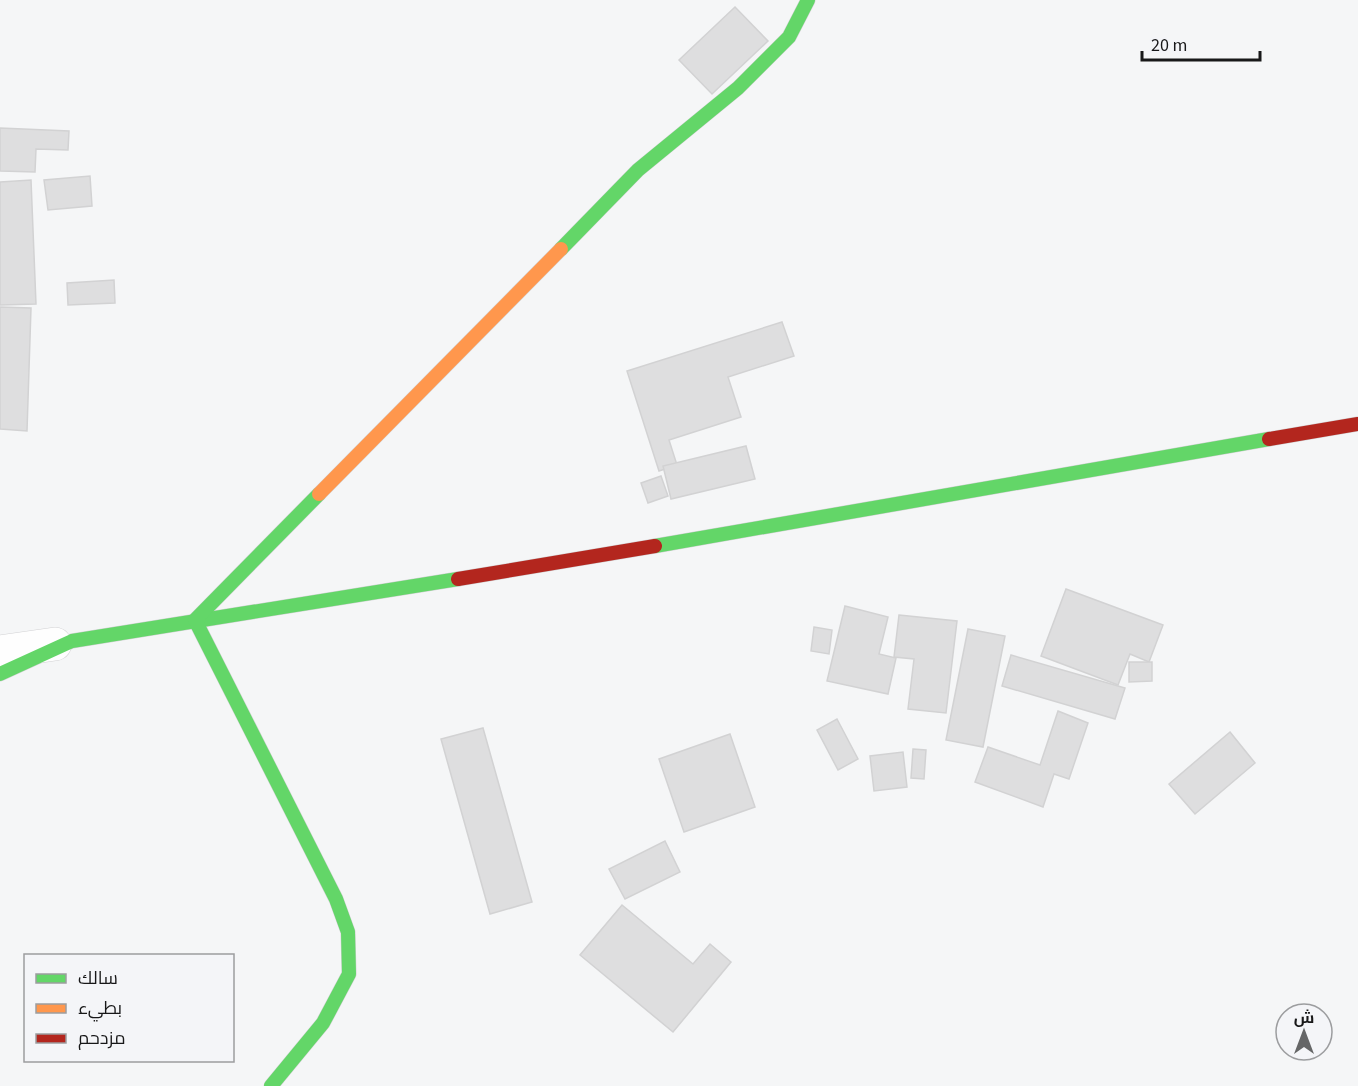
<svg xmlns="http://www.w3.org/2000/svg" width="1358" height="1086" viewBox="0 0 1358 1086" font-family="'Source Sans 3',Cairo,sans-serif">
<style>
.building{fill:#dededf;stroke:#d2d2d3;stroke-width:1.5}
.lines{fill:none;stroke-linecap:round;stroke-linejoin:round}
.street-casing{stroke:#d2d2d4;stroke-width:34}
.fast-casing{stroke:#d2d2d4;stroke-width:15}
.slow-casing{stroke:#d2d2d4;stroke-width:15}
.jam-casing{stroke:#d2d2d4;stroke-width:15}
.street{stroke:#fefefe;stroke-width:33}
.fast{stroke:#63d668;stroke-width:14}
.slow{stroke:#ff974d;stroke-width:14}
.jam{stroke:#b3261e;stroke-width:14}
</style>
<rect width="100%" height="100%" fill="#f5f6f7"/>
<g class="building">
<path d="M735 7 768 41 712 94 679 60Z"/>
<path d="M0 128 69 131 68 150 36 149 35 172 0 171Z"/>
<path d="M90 176 92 206 48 210 44 180Z"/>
<path d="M31 180 36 304 0 305V182Z"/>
<path d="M114 280 115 303 68 305 67 283Z"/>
<path d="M0 307 31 308 27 431 0 429Z"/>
<path d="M782 322 794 356 728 377 741 417 669 440 677 465 659 471 627 371Z"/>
<path d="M746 446 755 479 671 499 663 466Z"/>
<path d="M661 476 668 496 648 503 641 483Z"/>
<path d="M1066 589 1163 625 1149 662 1130 654 1118 685 1041 656Z"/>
<path d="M845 606 888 617 879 654 896 658 888 694 827 681Z"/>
<path d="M899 615 957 621 946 713 908 709 914 659 894 657Z"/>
<path d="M814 627 832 630 829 654 811 651Z"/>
<path d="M968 629 1005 636 983 747 946 740Z"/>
<path d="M1011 655 1125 688 1115 719 1002 686Z"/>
<path d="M1129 662H1152V681L1129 682Z"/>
<path d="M1058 711 1088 723 1069 779 1054 774 1043 807 975 782 988 747 1040 765Z"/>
<path d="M837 719 858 759 838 770 817 730Z"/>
<path d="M483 728 532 902 490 914 441 739Z"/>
<path d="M1230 732 1255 763 1195 814 1169 784Z"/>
<path d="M730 734 755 807 684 832 659 759Z"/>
<path d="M913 749 926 750 924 779 911 778Z"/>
<path d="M903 752 907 787 874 791 870 756Z"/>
<path d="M665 841 680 872 625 899 609 869Z"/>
<path d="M622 905 693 964 710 944 731 962 673 1032 580 955Z"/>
</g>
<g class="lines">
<g class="street-casing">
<path id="street" d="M0 652 55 644"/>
</g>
<g class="fast-casing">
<g id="fast">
<path d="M561 249 638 170 738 88 789 37 808 0"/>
<path d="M655 546 1269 439"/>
<path d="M0 674 72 641 458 579"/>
<path d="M271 1086 323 1023 349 974 348 932 336 899 195 620 319 494"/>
</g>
</g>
<g class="slow-casing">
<path id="slow" d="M319 494 561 249"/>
</g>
<g class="jam-casing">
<g id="jam">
<path d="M1269 439 1358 424"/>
<path d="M458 579 655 546"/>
</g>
</g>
<use href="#street" class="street"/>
<use href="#fast" class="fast"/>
<use href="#slow" class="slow"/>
<use href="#jam" class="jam"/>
</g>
<rect x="24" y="954" width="210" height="108" fill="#f4f5f8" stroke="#9c9d9f" stroke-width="1.5"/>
<rect x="36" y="974" width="30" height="9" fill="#63d668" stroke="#9c9d9f" stroke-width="1.5"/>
<text x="78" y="984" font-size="18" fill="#181819">سالك</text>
<rect x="36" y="1004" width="30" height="9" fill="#ff974d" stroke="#9c9d9f" stroke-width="1.5"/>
<text x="78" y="1014" font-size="18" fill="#181819">بطيء</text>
<rect x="36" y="1034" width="30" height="9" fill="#b3261e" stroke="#9c9d9f" stroke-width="1.5"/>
<text x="78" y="1044" font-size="18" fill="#181819">مزدحم</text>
<g transform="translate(1304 1032)"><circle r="28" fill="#f4f5f8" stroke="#9c9d9f" stroke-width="1.5"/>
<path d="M0-4.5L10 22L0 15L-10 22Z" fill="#656667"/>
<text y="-9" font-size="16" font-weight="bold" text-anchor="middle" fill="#181819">ش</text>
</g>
<path d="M1142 51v9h118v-9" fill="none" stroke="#181819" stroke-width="3"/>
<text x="1151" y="51" font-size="18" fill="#181819" stroke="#f4f5f8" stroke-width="4.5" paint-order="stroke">20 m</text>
</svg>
